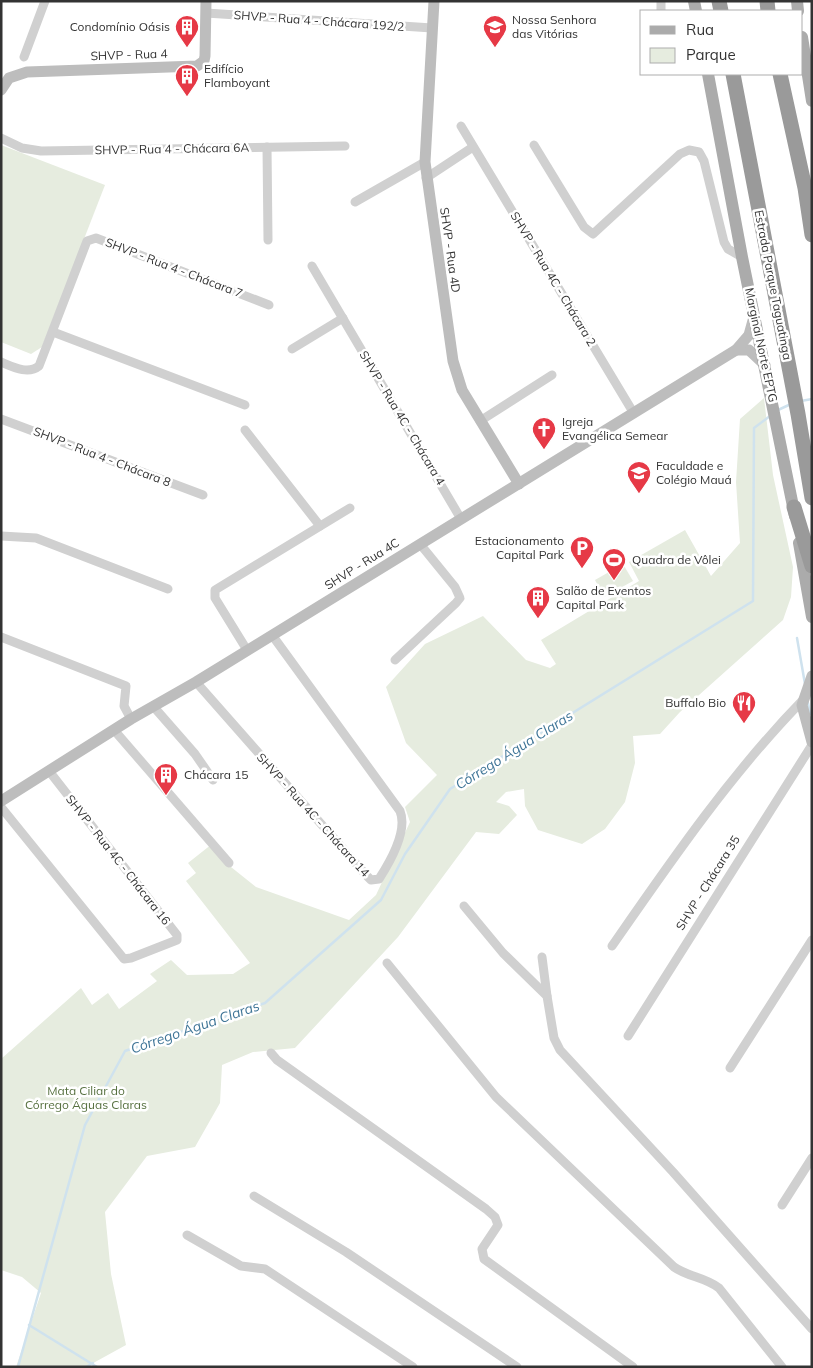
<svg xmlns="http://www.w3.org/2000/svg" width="813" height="1368" viewBox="0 0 813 1368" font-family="Mulish,sans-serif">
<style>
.green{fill:#e6ecdf}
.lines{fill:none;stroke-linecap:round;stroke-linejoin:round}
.stream{stroke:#cfe2ee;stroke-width:2.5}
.street{stroke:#d0d0d0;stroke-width:9}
.secondary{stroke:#bdbdbd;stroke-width:11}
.primary{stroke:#ababab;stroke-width:12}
.highway{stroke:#9a9a9a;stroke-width:15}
.labels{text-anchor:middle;stroke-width:5;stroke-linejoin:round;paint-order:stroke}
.poi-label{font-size:12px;fill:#333;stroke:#fff;text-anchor:start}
.street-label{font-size:12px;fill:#333;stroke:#fff}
.park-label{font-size:12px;fill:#56703f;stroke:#fff}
.water-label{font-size:14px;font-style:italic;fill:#3f7597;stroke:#fff}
</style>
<rect width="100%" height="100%" fill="#fff"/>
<g class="green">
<path d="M1 145 105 185 42 347 31 354 1 342Z"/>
<path d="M764 398 773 475 793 567 791 597 783 620 680 712 660 734 633 736 635 763 625 802 605 829 582 844 538 830 525 806 524 789 506 792 496 802 509 806 517 815 499 834 476 832 398 937 295 1048 253 1052 222 1065 220 1103 195 1147 147 1156 105 1212 111 1274 126 1345 86 1367H16L41 1293 22 1277 1 1270V1059L81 988 92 1005 108 993 119 1009 157 981 150 974 171 960 187 975 233 974 250 963 186 881 196 873 188 863 212 844 226 863 256 887 349 920 376 895 410 822 405 807 437 775 406 743 386 687 425 644 483 616 526 660 550 668 556 664 541 640 639 581 629 562 685 530 711 576 740 543 736 482 740 419Z"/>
<path d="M623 564 633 581 604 597 595 580Z"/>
</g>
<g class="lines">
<g class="stream">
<path d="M801 401 812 399"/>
<path d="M778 410 791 404"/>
<path d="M797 638 805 684"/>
<path d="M808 703 810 714"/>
<path d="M29 1325 97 1367"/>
<path d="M18 1367 85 1125 125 1051 265 1003 381 900 405 854 450 789 753 601 754 428 770 416"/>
<path d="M86 1367 93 1363"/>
</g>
<g class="street">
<path d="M661 11V1"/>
<path d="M206 13 432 28"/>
<path d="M24 57 45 1"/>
<path d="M461 126 633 412"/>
<path d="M1 138 22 148 41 151 345 146"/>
<path d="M534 145 584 227 593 234 680 154 689 150 699 152 704 161 724 242 728 249 742 257"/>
<path d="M267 147 268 240"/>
<path d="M426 178 473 147"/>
<path d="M355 202 425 162"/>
<path d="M312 266 461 519"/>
<path d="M53 332 245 405"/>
<path d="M292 349 343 318"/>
<path d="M1 362C13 367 28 375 39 366L87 241 96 238 269 305"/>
<path d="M1 419 203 495"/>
<path d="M480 421 552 375"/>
<path d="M245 430 320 526"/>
<path d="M1 536 36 538 168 589"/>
<path d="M1 637 126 686 124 706 131 719"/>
<path d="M247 650 215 598V590L350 508"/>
<path d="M395 660 456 603 460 598 455 587 420 544"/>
<path d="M196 682 367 876 371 880 379 879C390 862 408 831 400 811L272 635"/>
<path d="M153 706 195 754 213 780"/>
<path d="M114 730 229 863"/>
<path d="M1 807 124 959 131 958 177 940V935L49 771"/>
<path d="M464 906 503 953 547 996 554 1038 560 1050 673 1172 812 1329"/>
<path d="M612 946C671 861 730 775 802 701"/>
<path d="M542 957 547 996"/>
<path d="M387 963 496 1097 674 1267C688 1277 705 1277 719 1288L782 1367"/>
<path d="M628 1036 812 745"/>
<path d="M271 1053 277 1060 486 1209 495 1217 498 1225 482 1249 484 1259 633 1367"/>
<path d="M730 1068 812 940"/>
<path d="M254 1196 346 1252 517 1367"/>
<path d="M782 1205 812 1158"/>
<path d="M187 1235 241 1266 265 1269 413 1367"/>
</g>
<g class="secondary">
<path d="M434 1 425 162 453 361 462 390 519 484"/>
<path d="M1 90 9 78 27 72 197 66 204 61 205 56 206 1"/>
<path d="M736 350H749L765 365"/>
<path d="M812 676 802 705 812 742"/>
<path d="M1 801 131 719 196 682 736 350 749 335 754 317"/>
</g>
<g class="primary">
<path d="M694 1 696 11"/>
<path d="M797 1 798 11"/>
<path d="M802 37 812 101"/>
<path d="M708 74 742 257 795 516"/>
<path d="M799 543 812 617"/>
</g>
<g class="highway">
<path d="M719 1 721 11"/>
<path d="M767 1 768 11"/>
<path d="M733 74 798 414 812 498"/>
<path d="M780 74 805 188 812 235"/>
<path d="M794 507 812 566"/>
</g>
</g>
<defs>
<g id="building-pin" transform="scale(1.25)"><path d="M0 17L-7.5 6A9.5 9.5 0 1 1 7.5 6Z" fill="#e63946" stroke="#fff"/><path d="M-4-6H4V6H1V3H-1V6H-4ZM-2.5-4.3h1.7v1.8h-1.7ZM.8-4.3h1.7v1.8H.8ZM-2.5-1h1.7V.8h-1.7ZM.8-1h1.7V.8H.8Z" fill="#fff"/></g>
<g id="school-pin" transform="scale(1.25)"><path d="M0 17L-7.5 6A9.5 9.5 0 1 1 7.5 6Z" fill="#e63946" stroke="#fff"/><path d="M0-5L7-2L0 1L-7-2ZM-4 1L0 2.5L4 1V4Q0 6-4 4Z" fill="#fff"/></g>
<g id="church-pin" transform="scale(1.25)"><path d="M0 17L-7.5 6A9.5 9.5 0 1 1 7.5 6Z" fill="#e63946" stroke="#fff"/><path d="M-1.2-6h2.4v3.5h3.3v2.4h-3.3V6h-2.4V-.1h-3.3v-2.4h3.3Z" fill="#fff"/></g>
<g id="university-pin" transform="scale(1.25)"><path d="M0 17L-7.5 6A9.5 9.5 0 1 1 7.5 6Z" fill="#e63946" stroke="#fff"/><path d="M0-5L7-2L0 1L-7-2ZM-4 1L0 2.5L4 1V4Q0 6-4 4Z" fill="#fff"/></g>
<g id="parking-pin" transform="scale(1.25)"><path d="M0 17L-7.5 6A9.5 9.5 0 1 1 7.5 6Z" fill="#e63946" stroke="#fff"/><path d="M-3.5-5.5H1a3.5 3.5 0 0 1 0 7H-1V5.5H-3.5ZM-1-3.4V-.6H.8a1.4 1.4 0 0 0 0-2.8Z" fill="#fff"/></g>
<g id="stadium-pin" transform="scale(1.25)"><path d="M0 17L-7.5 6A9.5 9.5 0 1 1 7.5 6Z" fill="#e63946" stroke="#fff"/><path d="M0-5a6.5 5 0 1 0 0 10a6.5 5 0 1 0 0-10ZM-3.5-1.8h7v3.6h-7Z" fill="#fff"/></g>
<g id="restaurant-pin" transform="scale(1.25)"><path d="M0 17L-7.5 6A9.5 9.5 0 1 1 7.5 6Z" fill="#e63946" stroke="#fff"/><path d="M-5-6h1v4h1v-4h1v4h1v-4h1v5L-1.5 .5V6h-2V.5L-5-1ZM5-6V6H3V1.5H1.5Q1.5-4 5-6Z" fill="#fff"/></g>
</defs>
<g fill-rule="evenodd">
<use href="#building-pin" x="187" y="27"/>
<use href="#school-pin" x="495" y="27"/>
<use href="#building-pin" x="187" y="76"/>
<use href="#church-pin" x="544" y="429"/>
<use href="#university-pin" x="639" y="473"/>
<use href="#parking-pin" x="582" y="548"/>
<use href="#stadium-pin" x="614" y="560"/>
<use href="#building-pin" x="538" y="598"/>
<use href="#restaurant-pin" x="744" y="703"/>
<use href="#building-pin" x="166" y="775"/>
</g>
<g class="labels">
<g class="poi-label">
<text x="512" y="24">Nossa Senhora<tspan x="512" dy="14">das Vitórias</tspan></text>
<text x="170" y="31" text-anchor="end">Condomínio Oásis</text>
<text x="204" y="73">Edifício<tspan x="204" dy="14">Flamboyant</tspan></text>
<text x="562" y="426">Igreja<tspan x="562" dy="14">Evangélica Semear</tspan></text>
<text x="656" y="470">Faculdade e<tspan x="656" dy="14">Colégio Mauá</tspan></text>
<text x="564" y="545" text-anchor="end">Estacionamento<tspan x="564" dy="14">Capital Park</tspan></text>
<text x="632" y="564">Quadra de Vôlei</text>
<text x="556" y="595">Salão de Eventos<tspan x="556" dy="14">Capital Park</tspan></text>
<text x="726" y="707" text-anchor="end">Buffalo Bio</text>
<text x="184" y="779">Chácara 15</text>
</g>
<g class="street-label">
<text transform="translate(319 21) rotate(4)" y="4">SHVP - Rua 4 - Chácara 192/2</text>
<text transform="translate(129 55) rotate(-2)" y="4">SHVP - Rua 4</text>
<text transform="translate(172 149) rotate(-1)" y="4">SHVP - Rua 4 - Chácara 6A</text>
<text transform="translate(450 250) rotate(82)" y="4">SHVP - Rua 4D</text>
<text transform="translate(174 268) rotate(21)" y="4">SHVP - Rua 4 - Chácara 7</text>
<text transform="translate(553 279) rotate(59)" y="4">SHVP - Rua 4C - Chácara 2</text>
<text transform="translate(773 285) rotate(79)" y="4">Estrada Parque Taguatinga</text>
<text transform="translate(761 345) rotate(78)" y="4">Marginal Norte EPTG</text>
<text transform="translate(402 418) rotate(59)" y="4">SHVP - Rua 4C - Chácara 4</text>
<text transform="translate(102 457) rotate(21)" y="4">SHVP - Rua 4 - Chácara 8</text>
<text transform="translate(362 564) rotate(-32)" y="4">SHVP - Rua 4C</text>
<text transform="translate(313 815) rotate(48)" y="4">SHVP - Rua 4C - Chácara 14</text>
<text transform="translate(118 860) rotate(52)" y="4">SHVP - Rua 4C - Chácara 16</text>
<text transform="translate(708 883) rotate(-58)" y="4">SHVP - Chácara 35</text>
</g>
<g class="park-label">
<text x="86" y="1095">Mata Ciliar do<tspan x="86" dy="14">Córrego Águas Claras</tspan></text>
</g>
<g class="water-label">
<text transform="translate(514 750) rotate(-32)" y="5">Córrego Água Claras</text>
<text transform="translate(195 1027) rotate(-19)" y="5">Córrego Água Claras</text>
</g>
</g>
<rect width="813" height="1368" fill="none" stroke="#333333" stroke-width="5"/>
<rect x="640" y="10" width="162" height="65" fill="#ffffff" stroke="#adadad"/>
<rect x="650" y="26" width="25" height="8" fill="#ababab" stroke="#adadad"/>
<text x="686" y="35" font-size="15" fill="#333333">Rua</text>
<rect x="650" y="48" width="25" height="15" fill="#e6ecdf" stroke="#adadad"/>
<text x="686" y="60" font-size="15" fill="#333333">Parque</text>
</svg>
